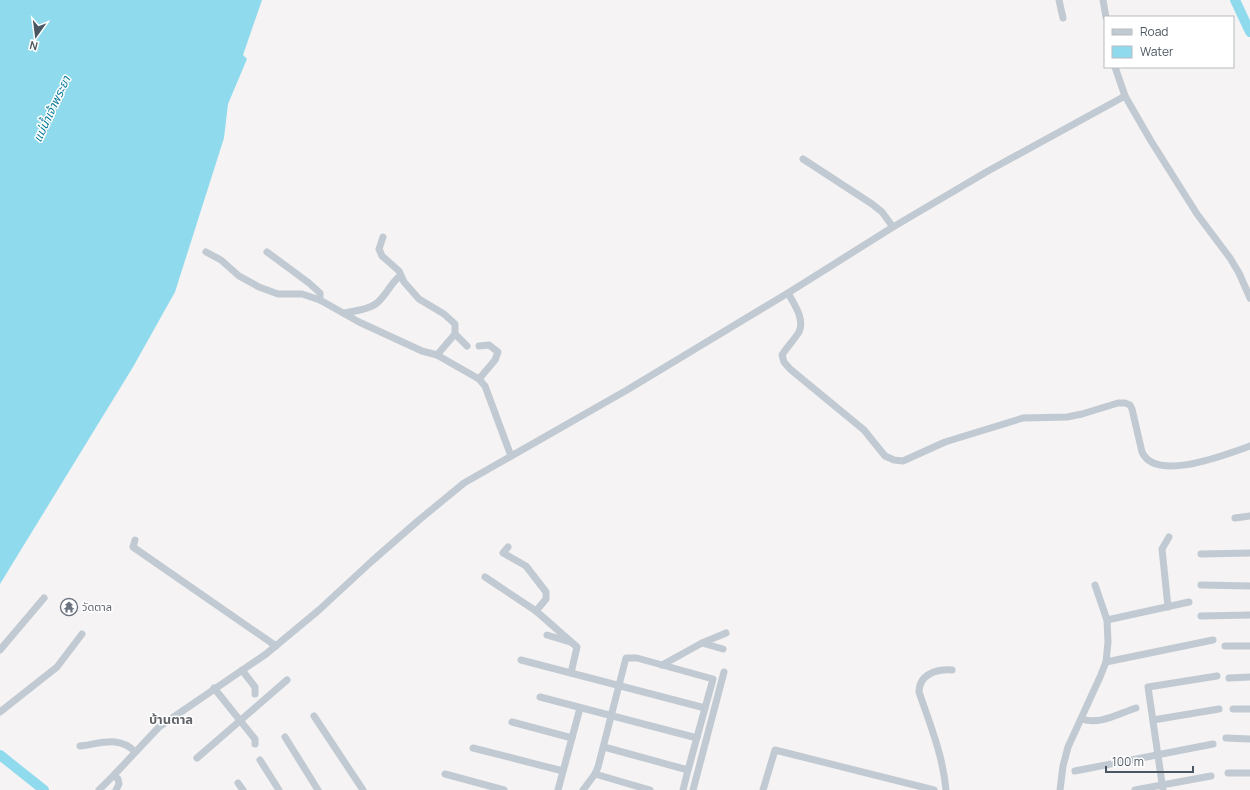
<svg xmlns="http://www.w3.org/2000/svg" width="1250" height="790" viewBox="0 0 1250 790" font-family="Manrope,'Noto Sans Thai',sans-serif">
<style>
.water{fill:#90daee}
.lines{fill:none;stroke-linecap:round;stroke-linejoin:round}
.river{stroke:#90daee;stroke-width:10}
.minor{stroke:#c1cad2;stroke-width:7}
.labels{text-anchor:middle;stroke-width:3;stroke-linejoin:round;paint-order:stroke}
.worship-label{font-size:11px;fill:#5b616d;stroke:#fff;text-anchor:start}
.water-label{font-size:12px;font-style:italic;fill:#0c7c9b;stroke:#fff}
.quarter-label{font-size:13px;font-weight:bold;fill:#5f6368;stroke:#fff}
</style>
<rect width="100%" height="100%" fill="#f5f3f3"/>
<path class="water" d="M0 0H262L243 55 247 59 228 104 224 138 175 292 133 367 0 584Z"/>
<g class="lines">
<g class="river">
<path d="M1235 0 1250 32"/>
<path d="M0 755 44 790"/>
</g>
<g class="minor">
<path d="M1059 0 1063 18"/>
<path d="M1103 0 1106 17"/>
<path d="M1115 67 1125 96 1151 141 1197 214 1230 258 1239 273 1250 298"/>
<path d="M803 159 872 204 882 212 893 227"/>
<path d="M383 237 379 249 382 256 399 271 404 282 419 299 444 314 455 324V334"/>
<path d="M206 252 221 260 239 276 259 287 278 294H302L320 300 359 322 422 351 437 355 479 379 485 386 511 456"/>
<path d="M267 252 309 283 320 293V300"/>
<path d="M788 293C794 304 805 319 799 332 794 340 787 347 782 355L784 362 790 369 864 430 885 456 894 460 903 461 945 442 1023 418 1067 417 1082 414 1118 403H1125L1130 405 1132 409 1142 452C1156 483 1227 454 1250 446"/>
<path d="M344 313C355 311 373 309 380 300 388 292 391 283 400 276"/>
<path d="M479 346 489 345 498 352 495 360 479 379"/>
<path d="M437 355 455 334 467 346"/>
<path d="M1235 518 1250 516"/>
<path d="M135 540 133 547 276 646"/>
<path d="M508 547 503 553 526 566 546 592V599L536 611"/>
<path d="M1201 554 1250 553"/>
<path d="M485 577 536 611 577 647 571 673"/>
<path d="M1201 585 1250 586"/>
<path d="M1168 607 1162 549 1169 537"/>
<path d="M1201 616 1250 615"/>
<path d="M1107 620 1189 602"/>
<path d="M547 635 570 642"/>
<path d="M702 643 723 649"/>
<path d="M1225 646H1250"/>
<path d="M0 650 44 598"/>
<path d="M521 660 705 708"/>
<path d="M1106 662 1213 640"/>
<path d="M662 665 702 643 726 633"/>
<path d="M242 670 255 687V694"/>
<path d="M1229 678 1250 677"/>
<path d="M214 688 255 739V744"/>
<path d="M540 697 697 738"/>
<path d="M1233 709H1250"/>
<path d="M0 712 57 667 82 634"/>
<path d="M314 716 363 790"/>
<path d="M1082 719C1100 725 1118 714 1136 708"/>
<path d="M1153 720 1219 709"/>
<path d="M512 722 572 738"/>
<path d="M285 737 318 790"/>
<path d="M1226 738 1250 739"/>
<path d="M80 746C99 744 120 735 135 752"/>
<path d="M604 747 688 770 683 790"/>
<path d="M473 748 563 771"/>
<path d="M197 758 287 680"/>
<path d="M260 760 279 790"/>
<path d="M1075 771 1213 744"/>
<path d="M1228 773H1250"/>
<path d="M445 774 504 790"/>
<path d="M595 774 650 790"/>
<path d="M114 775 118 779 119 784 116 790"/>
<path d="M238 783 243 790"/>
<path d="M99 790 114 775 159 727 266 654 319 610 372 561 419 520 464 483 627 390 788 293 893 227 988 171 1125 96"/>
<path d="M558 790 580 708"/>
<path d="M583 790 595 774 598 767 626 658H637L713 679 688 770"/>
<path d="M693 790 724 672"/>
<path d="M763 790 775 750 934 790"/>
<path d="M946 790C943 756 930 724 919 692 919 674 937 669 952 670"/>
<path d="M1060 790 1063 766 1068 747 1100 677 1106 662 1108 642 1107 620 1095 585"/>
<path d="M1135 790 1211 776"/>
<path d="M1163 790 1148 687 1217 676"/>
</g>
</g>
<defs>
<g id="temple-ring" transform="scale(0.9)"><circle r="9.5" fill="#fff" stroke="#6b7280" stroke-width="1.5"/><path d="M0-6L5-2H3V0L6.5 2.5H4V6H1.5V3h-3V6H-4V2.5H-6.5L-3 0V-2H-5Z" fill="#6b7280"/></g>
</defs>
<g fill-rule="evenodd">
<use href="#temple-ring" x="69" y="607"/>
</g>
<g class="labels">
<g class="worship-label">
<text x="82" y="611">วัดตาล</text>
</g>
<g class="water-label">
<text transform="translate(52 109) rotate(-65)" y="4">แม่น้ำเจ้าพระยา</text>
</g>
<g class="quarter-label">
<text x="171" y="724">บ้านตาล</text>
</g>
</g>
<rect x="1104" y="16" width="130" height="52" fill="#ffffff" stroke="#b7bbc0"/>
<rect x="1112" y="29" width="20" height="6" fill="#c1cad2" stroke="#b7bbc0"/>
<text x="1140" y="36" font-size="12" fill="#4a5661">Road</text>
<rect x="1112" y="46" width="20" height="12" fill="#90daee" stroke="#b7bbc0"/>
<text x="1140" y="56" font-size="12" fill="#4a5661">Water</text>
<g transform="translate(36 36) rotate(194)" stroke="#ffffff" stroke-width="3" paint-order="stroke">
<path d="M0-3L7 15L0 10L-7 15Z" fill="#4a5661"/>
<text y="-6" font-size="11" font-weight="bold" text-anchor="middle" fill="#4a5661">N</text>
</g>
<path d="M1106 766v6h87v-6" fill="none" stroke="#4a5661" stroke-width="2"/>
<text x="1112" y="766" font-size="12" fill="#4a5661" stroke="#ffffff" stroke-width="3" paint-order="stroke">100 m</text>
</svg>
